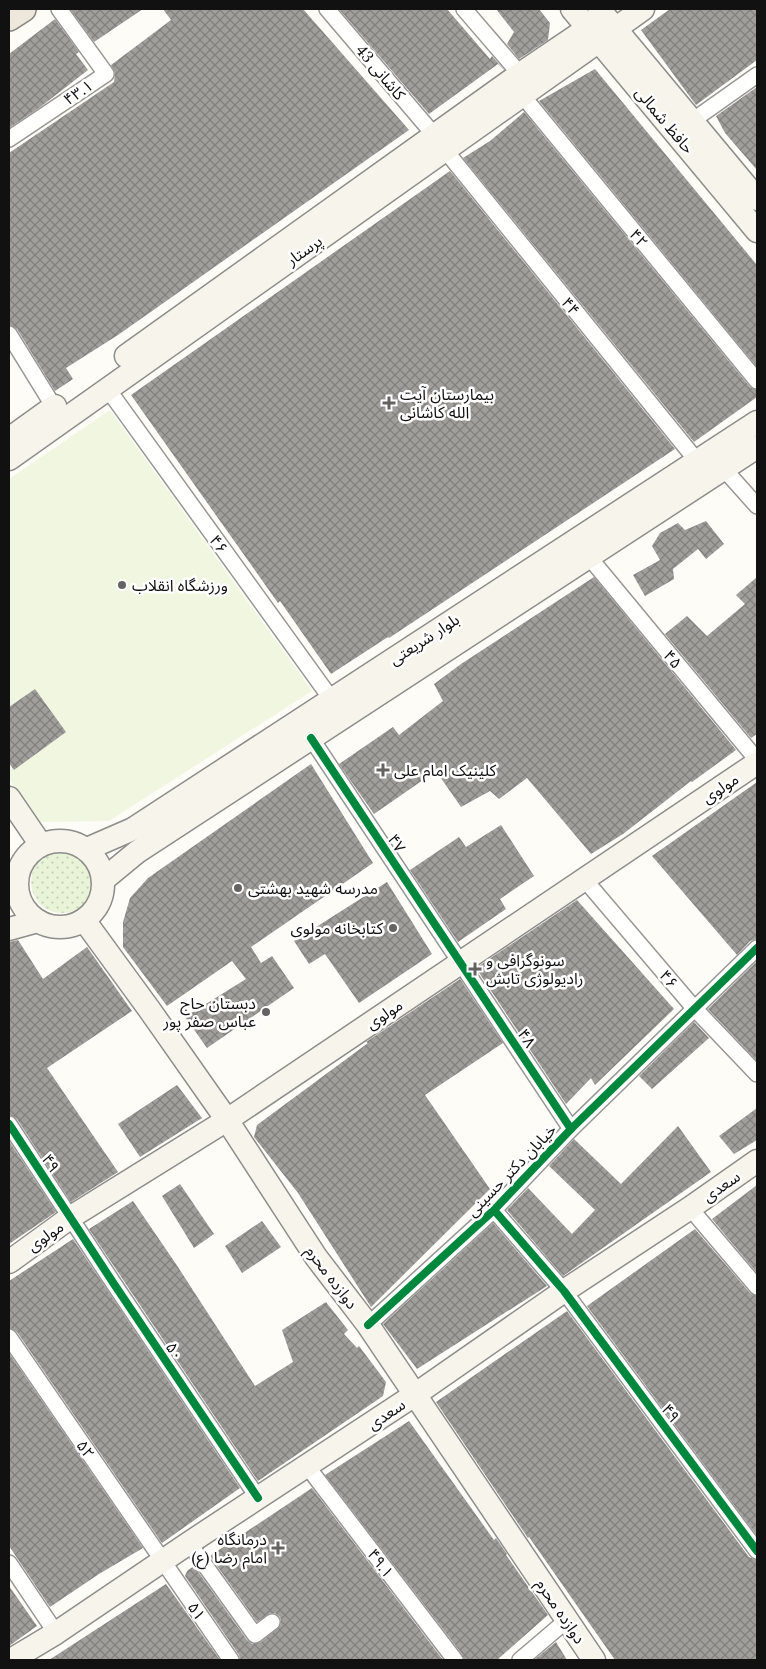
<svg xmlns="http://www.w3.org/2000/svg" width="766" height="1669" viewBox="0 0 766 1669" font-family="Lora,'Noto Sans Arabic',serif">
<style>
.grass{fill:url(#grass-dots)}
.pitch{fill:#f1f6e1}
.building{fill:url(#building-cross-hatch)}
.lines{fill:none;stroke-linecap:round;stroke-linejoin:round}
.minor-casing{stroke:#979795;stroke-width:18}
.secondary-casing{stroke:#8e8d8b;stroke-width:25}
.primary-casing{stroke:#858482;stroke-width:28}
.minor{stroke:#fffffe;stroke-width:15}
.secondary{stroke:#f6f4eb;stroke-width:22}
.primary{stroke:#ede8db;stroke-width:25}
.cycleway-casing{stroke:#fff;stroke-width:11}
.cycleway{stroke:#00873e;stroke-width:8}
.poi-dot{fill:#646362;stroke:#fff;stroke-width:2}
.labels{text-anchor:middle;stroke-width:5;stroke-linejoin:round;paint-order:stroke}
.street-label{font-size:16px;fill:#111;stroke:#fff}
.poi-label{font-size:16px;fill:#111;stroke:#fff;text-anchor:start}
</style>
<defs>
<pattern id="grass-dots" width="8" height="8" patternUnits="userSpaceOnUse" patternTransform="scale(1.25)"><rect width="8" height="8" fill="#e8f3d7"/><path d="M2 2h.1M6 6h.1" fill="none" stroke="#c6cfb8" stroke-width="1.8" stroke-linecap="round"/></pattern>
<pattern id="building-cross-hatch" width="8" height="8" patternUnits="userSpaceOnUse" patternTransform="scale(1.25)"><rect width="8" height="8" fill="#a19f9c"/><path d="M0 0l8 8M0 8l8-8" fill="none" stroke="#82807e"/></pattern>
</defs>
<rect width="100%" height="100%" fill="#fdfcf7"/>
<circle class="grass" cx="62" cy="882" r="31"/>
<path class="pitch" d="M110 410 312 691 109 821 38 822 9 779V479Z"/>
<g class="building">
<path d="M70 9H143L94 42Z"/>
<path d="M163 9H303L409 130 118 335 66 368 73 379 55 391 17 329 9 325V153L114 82 115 73 111 65 171 20Z"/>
<path d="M339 9H447L490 59 492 56 504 70 498 64 429 114Z"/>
<path d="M496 9H539L550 23 548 40 519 59 507 44 514 32Z"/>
<path d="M670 9H757V60L696 105 641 30Z"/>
<path d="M55 19 79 52 76 54 88 70 39 108 9 128V54Z"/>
<path d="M595 69 757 265V367L539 101Z"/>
<path d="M757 87V170L725 133 716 116Z"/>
<path d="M524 112 750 387 757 390V397L694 442 463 158 490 141Z"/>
<path d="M450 171 675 449 389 638 388 637 331 674 280 601 278 603 131 395Z"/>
<path d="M706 521 724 544 706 559 698 549 673 569 674 579 645 596 633 575 660 560 652 546 660 533 678 523 685 530Z"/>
<path d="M594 577 736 750 692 782 691 781 623 834 591 854 527 778 499 799 490 791 461 807 436 771 374 814 339 764 393 727 399 735 443 701 434 684 461 664Z"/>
<path d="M757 577V734L751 738 665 634 687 616 707 636 745 604 736 595Z"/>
<path d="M35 689 66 732 14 770 9 763V707Z"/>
<path d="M311 764 373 863 251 947 261 963 272 956 294 988 207 1048 185 1017 246 979 232 961 167 1006 123 947V922L130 898 148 878Z"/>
<path d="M757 782V939L750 941 737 955 652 856Z"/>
<path d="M501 825 534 876 500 899 506 909 458 942 410 870 459 837 466 847Z"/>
<path d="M387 882 432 954 359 1003 325 954 309 964 294 941Z"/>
<path d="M577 900 674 1009 595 1085 591 1078 566 1104 476 968Z"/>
<path d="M18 940 43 979 87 947 132 1011 47 1068 118 1172 71 1202 17 1119 9 1115V942Z"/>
<path d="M757 961V1061L708 1009Z"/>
<path d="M460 979 503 1043 425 1095 490 1189 371 1307 298 1193 254 1137 257 1125 368 1043 366 1042Z"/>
<path d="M694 1022 709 1038 652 1089 639 1076Z"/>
<path d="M177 1085 202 1118 140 1157 118 1124Z"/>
<path d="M757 1108V1140L734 1154 719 1136Z"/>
<path d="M678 1126 711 1172 563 1276 507 1210 528 1188 572 1234 595 1210 549 1166 574 1139 621 1184Z"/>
<path d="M9 1141 56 1212 9 1244Z"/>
<path d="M180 1184 214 1234 194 1248 162 1196Z"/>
<path d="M757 1185V1273L712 1219Z"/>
<path d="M133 1201 176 1264 255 1386 293 1362 282 1330 326 1302 348 1330 344 1334 357 1348 359 1346 386 1382 383 1396 258 1481 89 1229Z"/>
<path d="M262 1221 281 1247 242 1273 225 1246Z"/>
<path d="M493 1223 547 1286 417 1369 383 1324Z"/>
<path d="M695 1229 750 1293 757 1296V1536L587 1306Z"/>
<path d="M73 1239 240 1488 162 1543 17 1332 9 1328V1281Z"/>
<path d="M567 1311 749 1557 757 1560V1660H615L529 1537 528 1538 436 1402Z"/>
<path d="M9 1353 143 1548 99 1574 50 1607 9 1546Z"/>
<path d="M409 1421 494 1540 496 1538 507 1554 506 1555 548 1615 497 1660H464L462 1654 325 1475Z"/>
<path d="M312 1488 443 1660H240L239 1655 185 1576 187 1571 194 1566 247 1640 252 1644 261 1642 280 1626 281 1621 280 1617 275 1613H270L257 1622 210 1556Z"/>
<path d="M166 1584 220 1660H49Z"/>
<path d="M9 1586 37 1626 9 1646Z"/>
<path d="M556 1642 567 1660H534Z"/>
</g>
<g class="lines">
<g class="minor-casing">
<g id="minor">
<path d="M327 9 435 136"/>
<path d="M464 9 520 74"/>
<path d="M522 95 757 381"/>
<path d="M692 121 757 75"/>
<path d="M9 139 106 74 59 9"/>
<path d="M445 150 697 461"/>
<path d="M9 334 54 407"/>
<path d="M107 388 332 700"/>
<path d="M724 469 757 506"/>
<path d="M589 557 757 760"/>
<path d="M311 738 571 1129"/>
<path d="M585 880 694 1008 757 1074"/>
<path d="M9 1124 114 1284 258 1498"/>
<path d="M690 1208 757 1287"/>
<path d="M494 1210 564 1291 757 1551"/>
<path d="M368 1325 494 1210 571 1129 757 948"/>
<path d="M9 1337 231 1660"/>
<path d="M307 1466 455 1660"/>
<path d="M189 1543 255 1635 272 1622"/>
<path d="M9 1563 56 1633"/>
<path d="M520 1660 567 1620"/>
</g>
</g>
<g class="secondary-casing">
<g id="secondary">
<path d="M572 9 757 231"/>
<path d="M599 9 757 199"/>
<path d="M615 29 643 9"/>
<path d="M126 356 520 74 588 28"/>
<path d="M9 439 55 406"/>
<path d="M9 459 599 41"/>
<path d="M9 798 41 845"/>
<circle cx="60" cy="884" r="43"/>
<path d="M87 849 133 829 757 422"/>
<path d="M103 880 137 852 757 447"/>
<path d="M84 920 149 1009 227 1120 316 1257 368 1325 594 1660"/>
<path d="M9 929 38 921"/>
<path d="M9 1262 71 1217 227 1120 757 763"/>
<path d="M11 1660 56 1633 189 1543 416 1394 564 1291 690 1208 757 1161"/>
</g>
</g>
<g class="primary-casing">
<path id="primary" d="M9 18 23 9"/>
</g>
<use href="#minor" class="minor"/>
<use href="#secondary" class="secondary"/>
<use href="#primary" class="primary"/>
<g class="cycleway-casing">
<g id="cycleway">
<path d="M311 738 571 1129"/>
<path d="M9 1124 114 1284 258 1498"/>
<path d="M494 1210 564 1291 757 1551"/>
<path d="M368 1325 494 1210 571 1129 757 948"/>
</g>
</g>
<use href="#cycleway" class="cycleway"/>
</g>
<g class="poi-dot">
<path d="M386.5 395.5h5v5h5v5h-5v5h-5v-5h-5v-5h5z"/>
<circle cx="122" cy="585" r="5"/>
<path d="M380.5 762.5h5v5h5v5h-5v5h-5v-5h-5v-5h5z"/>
<circle cx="238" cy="888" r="5"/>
<circle cx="393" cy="928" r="5"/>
<path d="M472.5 961.5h5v5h5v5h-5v5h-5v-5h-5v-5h5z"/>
<circle cx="266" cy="1012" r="5"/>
<path d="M275.5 1540.5h5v5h5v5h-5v5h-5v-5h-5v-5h5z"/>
</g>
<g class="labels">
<g class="street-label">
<text transform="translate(381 72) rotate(50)" y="6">کاشانی 43</text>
<text transform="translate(78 92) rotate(-34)" y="6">۴۳.۱</text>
<text transform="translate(665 120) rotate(50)" y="6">حافظ شمالی</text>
<text transform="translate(639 238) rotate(50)" y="6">۴۲</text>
<text transform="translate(304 250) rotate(-35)" y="6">پرستار</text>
<text transform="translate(571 306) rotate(51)" y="6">۴۴</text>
<text transform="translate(219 544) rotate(54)" y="6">۴۶</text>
<text transform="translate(424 639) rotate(-33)" y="6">بلوار شریعتی</text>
<text transform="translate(673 659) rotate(50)" y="6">۴۵</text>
<text transform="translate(720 788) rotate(-34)" y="6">مولوی</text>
<text transform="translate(397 843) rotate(56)" y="6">۴۷</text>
<text transform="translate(669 979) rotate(50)" y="6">۴۶</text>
<text transform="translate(384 1014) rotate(-34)" y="6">مولوی</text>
<text transform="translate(527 1038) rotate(57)" y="6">۴۸</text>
<text transform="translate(51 1163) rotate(56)" y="6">۴۹</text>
<text transform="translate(511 1170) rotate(-46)" y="6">خیابان دکتر حسینی</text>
<text transform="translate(721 1186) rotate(-35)" y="6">سعدی</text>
<text transform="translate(45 1236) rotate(-35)" y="6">مولوی</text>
<text transform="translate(332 1277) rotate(53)" y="6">دوازده محرم</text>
<text transform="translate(175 1351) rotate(56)" y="6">۵۰</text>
<text transform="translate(671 1413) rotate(53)" y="6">۴۹</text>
<text transform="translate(386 1414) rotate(-34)" y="6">سعدی</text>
<text transform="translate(86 1449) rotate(55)" y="6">۵۲</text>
<text transform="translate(381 1563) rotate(53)" y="6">۴۹.۱</text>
<text transform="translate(197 1611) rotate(56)" y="6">۵۱</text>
<text transform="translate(561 1611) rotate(56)" y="6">دوازده محرم</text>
</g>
<g class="poi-label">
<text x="400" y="400">بیمارستان آیت<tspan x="400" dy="18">الله کاشانی</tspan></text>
<text x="132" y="591">ورزشگاه انقلاب</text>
<text x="394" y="776">کلینیک امام علی</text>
<text x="248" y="894">مدرسه شهید بهشتی</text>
<text x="383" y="934" text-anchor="end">کتابخانه مولوی</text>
<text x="486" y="966">سونوگرافی و<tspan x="486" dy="18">رادیولوژی تابش</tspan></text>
<text x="256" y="1009" text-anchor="end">دبستان حاج<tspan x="256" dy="18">عباس صفر پور</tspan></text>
<text x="267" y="1545" text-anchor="end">درمانگاه<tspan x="267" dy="18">امام رضا (ع)</tspan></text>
</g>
</g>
<rect width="766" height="1669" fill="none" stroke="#111111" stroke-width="20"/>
</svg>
